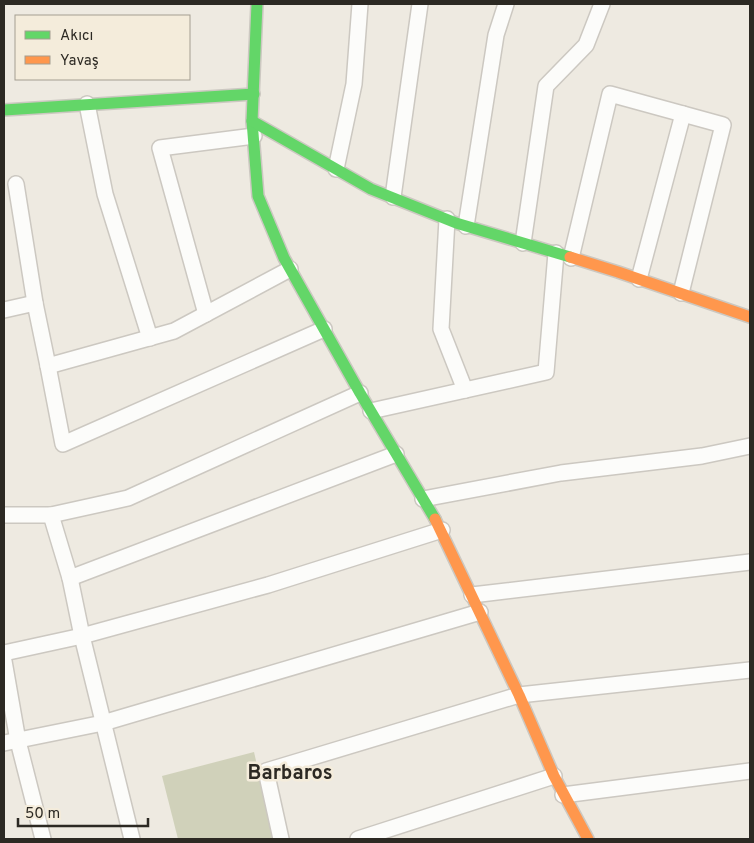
<svg xmlns="http://www.w3.org/2000/svg" width="754" height="843" viewBox="0 0 754 843" font-family="Overpass,sans-serif">
<style>
.green{fill:#d0d1ba}
.lines{fill:none;stroke-linecap:round;stroke-linejoin:round}
.street-casing{stroke:#ccc8c1;stroke-width:18}
.fast-casing{stroke:#ccc8c1;stroke-width:14}
.slow-casing{stroke:#ccc8c1;stroke-width:14}
.street{stroke:#fcfcfa;stroke-width:15}
.fast{stroke:#63d668;stroke-width:11}
.slow{stroke:#ff974d;stroke-width:11}
.labels{text-anchor:middle;stroke-width:5;stroke-linejoin:round;paint-order:stroke}
.district-label{font-size:20px;font-weight:bold;fill:#2c2923;stroke:#f4ecdb}
</style>
<rect width="100%" height="100%" fill="#eeeae1"/>
<path class="green" d="M254 752 274 839H178L162 776Z"/>
<g class="lines">
<g class="street-casing">
<g id="street">
<path d="M87 104 105 194 150 338"/>
<path d="M336 169 354 84 360 4"/>
<path d="M16 184 35 303"/>
<path d="M393 197 420 4"/>
<path d="M447 219 441 329 465 390"/>
<path d="M466 226 496 35 506 4"/>
<path d="M523 243 546 86 586 45 602 4"/>
<path d="M571 258 610 94 723 125 681 293"/>
<path d="M639 279 683 114"/>
<path d="M4 310 35 303 48 366 174 331 290 269"/>
<path d="M206 314 160 148 254 136"/>
<path d="M48 366 63 444 324 329"/>
<path d="M371 411 546 372 556 253"/>
<path d="M423 499 561 473 702 456 750 446"/>
<path d="M4 515H51L128 498 360 393"/>
<path d="M51 515 70 578 82 636 132 839"/>
<path d="M70 578 396 454"/>
<path d="M472 595 750 562"/>
<path d="M4 653 82 636 268 585 442 530"/>
<path d="M4 661 18 741 43 839"/>
<path d="M4 743 103 723 480 612"/>
<path d="M563 795 750 771"/>
<path d="M281 839 266 771 519 695 750 670"/>
<path d="M358 839 554 776"/>
</g>
</g>
<g class="fast-casing">
<g id="fast">
<path d="M257 4 252 121 258 196 284 258 360 393 435 519"/>
<path d="M4 110 254 94"/>
<path d="M252 121 371 189 456 223 570 257"/>
</g>
</g>
<g class="slow-casing">
<g id="slow">
<path d="M570 257 618 272 750 317"/>
<path d="M435 519 519 695 554 776 588 839"/>
</g>
</g>
<use href="#street" class="street"/>
<use href="#fast" class="fast"/>
<use href="#slow" class="slow"/>
</g>
<g class="labels">
<g class="district-label">
<text x="290" y="779">Barbaros</text>
</g>
</g>
<rect width="754" height="843" fill="none" stroke="#2c2923" stroke-width="10"/>
<rect x="15" y="15" width="175" height="65" fill="#f4ecdb" stroke="#a49e91"/>
<rect x="25" y="31" width="25" height="8" fill="#63d668" stroke="#a49e91"/>
<text x="60" y="40" font-size="15" fill="#2c2923">Akıcı</text>
<rect x="25" y="56" width="25" height="8" fill="#ff974d" stroke="#a49e91"/>
<text x="60" y="65" font-size="15" fill="#2c2923">Yavaş</text>
<path d="M18 818v8h130v-8" fill="none" stroke="#2c2923" stroke-width="2.5"/>
<text x="25" y="818" font-size="15" fill="#2c2923" stroke="#f4ecdb" stroke-width="4" paint-order="stroke">50 m</text>
</svg>
